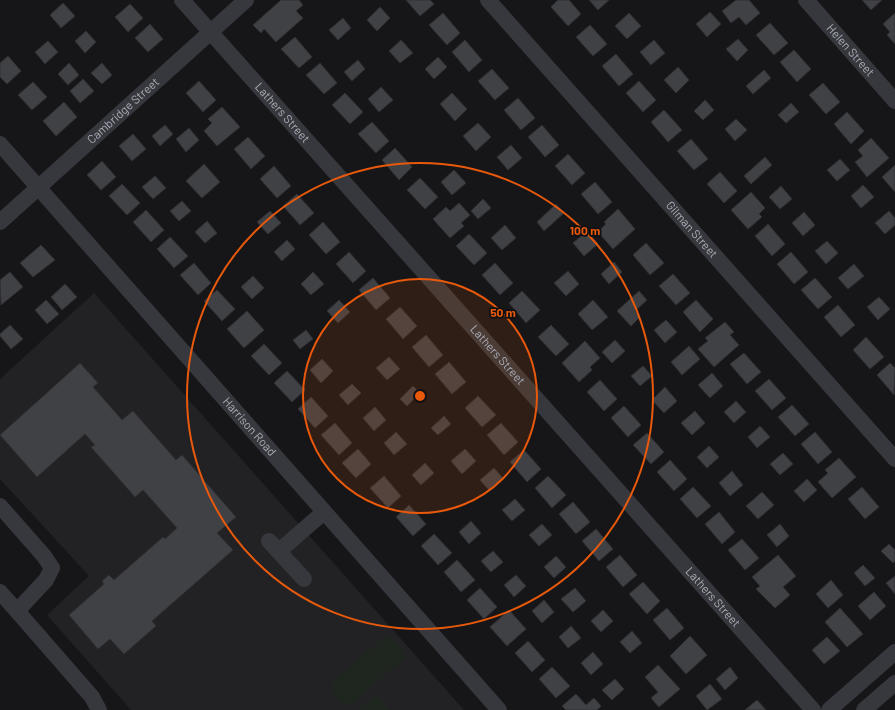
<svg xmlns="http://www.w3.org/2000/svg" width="895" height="710" viewBox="0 0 895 710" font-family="Barlow,sans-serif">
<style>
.built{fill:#222225}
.green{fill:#1e261f}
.building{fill:#404145;stroke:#303034}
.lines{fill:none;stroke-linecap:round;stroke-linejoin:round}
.minor{stroke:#37383d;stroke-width:16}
.ring{fill:none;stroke:#e8590c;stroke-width:2}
.labels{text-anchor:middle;stroke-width:3.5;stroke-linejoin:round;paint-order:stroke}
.street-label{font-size:12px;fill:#a8adb8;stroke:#111113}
.centre{fill:#e8590c;stroke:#111113;stroke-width:2}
.ring-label{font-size:12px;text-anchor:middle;font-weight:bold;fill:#e8590c;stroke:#111113;stroke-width:3.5;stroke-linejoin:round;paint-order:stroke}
</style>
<rect width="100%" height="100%" fill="#161618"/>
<path class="built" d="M94 293 464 710H131L47 615 89 576 0 479V379Z"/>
<g class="green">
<path d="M383 638H393L403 650 404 658 350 706C338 702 333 695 331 683Z"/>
<path d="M376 694 390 710H357Z"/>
</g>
<g class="building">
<path d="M281 0H299L303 5 296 11 303 18 276 42 264 29 261 33 253 25Z"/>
<path d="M406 0H430L434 4 420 16Z"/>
<path d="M558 0H569L581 14 568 26 551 7Z"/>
<path d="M589 0H609L598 10Z"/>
<path d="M736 0H749L760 13 746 25 739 17 731 23 722 11Z"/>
<path d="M862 0H882L871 10Z"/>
<path d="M63 3 75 16 61 28 50 15Z"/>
<path d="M130 4 143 18 128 32 115 17Z"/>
<path d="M380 7 390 18 377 31 367 20Z"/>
<path d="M710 12 721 24 707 37 696 24Z"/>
<path d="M443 13 460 33 447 45 429 25Z"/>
<path d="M629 13 641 26 627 39 615 26Z"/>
<path d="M895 13V44L887 35 890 32 883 24Z"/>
<path d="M343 18 351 28 338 40 329 30Z"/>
<path d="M770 23 788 43 774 55 756 35Z"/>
<path d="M150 24 163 39 148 52 135 38Z"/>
<path d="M590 25 607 44 593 56 576 37Z"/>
<path d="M86 31 96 42 85 53 75 41Z"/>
<path d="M295 37 312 57 299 68 281 49Z"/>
<path d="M738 39 748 50 737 61 726 49Z"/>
<path d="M401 40 413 53 400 63 389 51Z"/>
<path d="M465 40 482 60 469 72 452 52Z"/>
<path d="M654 40 665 53 651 65 640 52Z"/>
<path d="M48 41 58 52 45 64 35 52Z"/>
<path d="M794 50 811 69 797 82 780 62Z"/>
<path d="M616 54 633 74 619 86 602 66Z"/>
<path d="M8 56 21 71 7 84 0 77V63Z"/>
<path d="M438 57 447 67 434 79 425 69Z"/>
<path d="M358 60 365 69 352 81 344 72Z"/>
<path d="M69 63 79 75 68 85 58 74Z"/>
<path d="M102 63 112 75 102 84 91 73Z"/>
<path d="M320 63 337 83 324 94 306 75Z"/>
<path d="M678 67 689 80 676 93 664 80Z"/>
<path d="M492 69 509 88 495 100 478 81Z"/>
<path d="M764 70 771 78 753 94 746 86Z"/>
<path d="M83 79 94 91 80 103 70 91Z"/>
<path d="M199 81 216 100 203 112 186 93Z"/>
<path d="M639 81 656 100 643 112 626 93Z"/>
<path d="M33 82 47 97 32 110 18 95Z"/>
<path d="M823 83 840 102 826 114 809 95Z"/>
<path d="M381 87 393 100 379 112 368 99Z"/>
<path d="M345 93 363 112 350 124 332 105Z"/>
<path d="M452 93 467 109 455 121 440 104Z"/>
<path d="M518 98 535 118 521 130 504 110Z"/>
<path d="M705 100 714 110 703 120 694 111Z"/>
<path d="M64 102 77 117 56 136 43 121Z"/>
<path d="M791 103 799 112 786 123 778 115Z"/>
<path d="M222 107 240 127 217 146 204 131 212 123 208 119Z"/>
<path d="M664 110 682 130 668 142 651 122Z"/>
<path d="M847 112 864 131 851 144 834 124Z"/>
<path d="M736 119 747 130 735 141 725 129Z"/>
<path d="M372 122 389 141 376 153 358 134Z"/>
<path d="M478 123 491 137 476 151 463 136Z"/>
<path d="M165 125 173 134 160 146 152 136Z"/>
<path d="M542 125 559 145 545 157 528 137Z"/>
<path d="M189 128 199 140 186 152 176 139Z"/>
<path d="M133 134 146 149 132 161 119 146Z"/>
<path d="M248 137 265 156 251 169 234 149Z"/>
<path d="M871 138 889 158 867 177 855 162 863 156 858 150Z"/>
<path d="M691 139 708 159 694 170 677 151Z"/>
<path d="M511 145 522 158 508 170 497 157Z"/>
<path d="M395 148 412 167 399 180 382 160Z"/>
<path d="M568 154 585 173 572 185 555 166Z"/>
<path d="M765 157 772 165 751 184 744 176Z"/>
<path d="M840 159 850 170 837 181 827 170Z"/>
<path d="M102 161 116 177 101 190 87 175Z"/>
<path d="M204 164 220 182 202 198 186 181Z"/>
<path d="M895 165V192L882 177Z"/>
<path d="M274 166 291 186 277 198 260 179Z"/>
<path d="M454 170 466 183 452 195 441 182Z"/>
<path d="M720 172 737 191 724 203 707 184Z"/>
<path d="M155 176 166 188 153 199 142 187Z"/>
<path d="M420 178 438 197 425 209 407 190Z"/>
<path d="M595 182 612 202 598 214 581 194Z"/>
<path d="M122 184 140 203 127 215 109 196Z"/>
<path d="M863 185 874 197 861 208 851 196Z"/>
<path d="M781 186 792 199 780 209 769 197Z"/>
<path d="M751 192 765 208 759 214 762 217 748 229 731 210Z"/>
<path d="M297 194 314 213 300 225 283 206Z"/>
<path d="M483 199 491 208 478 219 471 211Z"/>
<path d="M182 201 191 211 179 221 170 211Z"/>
<path d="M459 203 470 215 461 223 464 226 450 238 433 219 446 207 450 211Z"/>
<path d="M556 204 564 213 544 231 537 222Z"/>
<path d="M618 209 635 229 613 249 598 232 606 224 604 222Z"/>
<path d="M146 210 164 230 151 242 133 222Z"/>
<path d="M270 211 281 223 268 234 257 222Z"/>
<path d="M889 211 895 218V225L885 234 875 223Z"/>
<path d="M804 212 815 225 803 236 792 223Z"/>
<path d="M207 221 217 233 205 243 195 232Z"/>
<path d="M323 222 340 242 326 254 309 235Z"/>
<path d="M768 224 785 244 772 256 755 236Z"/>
<path d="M505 225 516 238 502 250 491 238Z"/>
<path d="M587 231 598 244 584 256 573 243Z"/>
<path d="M469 234 487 253 474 265 456 246Z"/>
<path d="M170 237 188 256 174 268 157 249Z"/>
<path d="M287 240 295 249 282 261 274 252Z"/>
<path d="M827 241 838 253 826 264 815 251Z"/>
<path d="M646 243 664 263 650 275 633 255Z"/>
<path d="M41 245 55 260 33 277 20 263Z"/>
<path d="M349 252 366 271 353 283 336 264Z"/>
<path d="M791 252 808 272 794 284 777 264Z"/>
<path d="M614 262 622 272 609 284 601 274Z"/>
<path d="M194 263 211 283 198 295 180 275Z"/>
<path d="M495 263 513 283 500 295 482 275Z"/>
<path d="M854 264 864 276 848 289 838 278Z"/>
<path d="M568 271 579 284 566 296 554 283Z"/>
<path d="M10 272 23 287 1 305 0 280Z"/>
<path d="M313 272 324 284 311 295 301 284Z"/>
<path d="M673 274 690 293 676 305 659 286Z"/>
<path d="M253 276 264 288 252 299 241 287Z"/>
<path d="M373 278 390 298 376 310 359 290Z"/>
<path d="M815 278 832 297 818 309 801 290Z"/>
<path d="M65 284 77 297 62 310 51 297Z"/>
<path d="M217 290 235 309 222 321 204 301Z"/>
<path d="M522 291 540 310 526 323 509 303Z"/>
<path d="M639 291 647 300 635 311 640 317 631 326 617 311Z"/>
<path d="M879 297 890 309 878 320 867 307Z"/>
<path d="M46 300 59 314 47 324 35 310Z"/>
<path d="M339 300 350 312 338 323 327 311Z"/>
<path d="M593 300 608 317 592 330 578 314Z"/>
<path d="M696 300 713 319 700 332 683 312Z"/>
<path d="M838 305 855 325 841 337 824 317Z"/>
<path d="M400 307 417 326 403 339 386 319Z"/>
<path d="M247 311 264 330 244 348 227 329Z"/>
<path d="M666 320 677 332 665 343 654 330Z"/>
<path d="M725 322 734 332 730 335 739 345 714 367 698 349 708 341 705 338Z"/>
<path d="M10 325 23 339 11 349 0 336V334Z"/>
<path d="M551 325 569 344 556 356 538 337Z"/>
<path d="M306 330 313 339 300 349 293 340Z"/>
<path d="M426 335 443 355 429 367 412 347Z"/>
<path d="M866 337 884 357 870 369 853 350Z"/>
<path d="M615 340 625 351 612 363 602 352Z"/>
<path d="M585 341 600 358 590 367 592 370 579 382 562 363Z"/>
<path d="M264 344 282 363 269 375 251 356Z"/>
<path d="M689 346 700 359 682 375 671 362Z"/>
<path d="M744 353 761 372 747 384 730 364Z"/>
<path d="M389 357 400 369 387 380 376 368Z"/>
<path d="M322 359 333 371 321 383 310 370Z"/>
<path d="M449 362 466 382 452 394 435 374Z"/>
<path d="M80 363 98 383 93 387 122 420 133 411 176 460 182 455 236 517 217 533 233 550 152 621 156 626 124 654 110 639 98 649 69 615 104 584 102 581 109 575 114 580 163 537 165 539 177 528 143 490 135 497 91 447 95 445 85 434 37 477 0 435Z"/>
<path d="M890 363 895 368 894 395 877 375Z"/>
<path d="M643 366 652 376 640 386 631 376Z"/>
<path d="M287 371 305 390 292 402 274 383Z"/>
<path d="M712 373 723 386 710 398 698 385Z"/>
<path d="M769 379 786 398 772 410 755 391Z"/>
<path d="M600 380 617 399 604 411 587 392Z"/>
<path d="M352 384 361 393 348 405 339 395Z"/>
<path d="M413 386 420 393 407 406 400 399Z"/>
<path d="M665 387 677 401 664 413 652 400Z"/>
<path d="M478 396 496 415 482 427 465 408Z"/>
<path d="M311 397 328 416 315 428 298 409Z"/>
<path d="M736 401 746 412 734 423 724 412Z"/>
<path d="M792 405 809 424 795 436 778 417Z"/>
<path d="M624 406 641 425 628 437 611 418Z"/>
<path d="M375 407 386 420 374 431 363 418Z"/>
<path d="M695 411 705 423 692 435 681 423Z"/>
<path d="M444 416 451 424 438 435 431 428Z"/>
<path d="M335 423 352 443 339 455 321 435Z"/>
<path d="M501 423 518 442 504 455 487 435Z"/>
<path d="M760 426 770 437 757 448 748 437Z"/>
<path d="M396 432 407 444 394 455 384 443Z"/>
<path d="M815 432 832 452 818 464 801 444Z"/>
<path d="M647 433 664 452 651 464 633 445Z"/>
<path d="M709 446 719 457 707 468 697 457Z"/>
<path d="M358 449 371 464 356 478 342 463Z"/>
<path d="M465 449 476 461 462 474 451 461Z"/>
<path d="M524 450 541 469 527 482 510 462Z"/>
<path d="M783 453 793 464 780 475 770 464Z"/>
<path d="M839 458 856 477 832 498 818 482 828 473 825 470Z"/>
<path d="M670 460 687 479 674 491 657 472Z"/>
<path d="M425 463 434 473 421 485 412 475Z"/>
<path d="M494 468 503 478 489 490 480 480Z"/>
<path d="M732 471 743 485 730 496 719 483Z"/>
<path d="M384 476 401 496 388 508 370 488Z"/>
<path d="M548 476 566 495 552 508 535 488Z"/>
<path d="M807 479 817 490 804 502 794 491Z"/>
<path d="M693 487 711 506 697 518 680 499Z"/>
<path d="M862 487 879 507 865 519 848 499Z"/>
<path d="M762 492 774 505 758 519 746 506Z"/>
<path d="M515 499 525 510 512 521 502 510Z"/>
<path d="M573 502 590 522 576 534 559 514Z"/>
<path d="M409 505 426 524 413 536 396 517Z"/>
<path d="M719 512 735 532 722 544 705 524Z"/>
<path d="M471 521 481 533 469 544 459 532Z"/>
<path d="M542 524 552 535 539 546 529 535Z"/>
<path d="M780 524 789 536 777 547 767 535Z"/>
<path d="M596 529 613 549 599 561 582 541Z"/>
<path d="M434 534 452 553 438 565 421 546Z"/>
<path d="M742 539 759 558 745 570 728 550Z"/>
<path d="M889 544 895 550V561L893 563 881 551Z"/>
<path d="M493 551 503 562 491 572 481 561Z"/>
<path d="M620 555 637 575 623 587 606 567Z"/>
<path d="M778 555 796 576 783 587 790 595 775 608 756 589 760 586 752 577Z"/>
<path d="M556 556 566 567 554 578 544 567Z"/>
<path d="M457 560 475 580 461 592 444 572Z"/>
<path d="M863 565 875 578 865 586 854 573Z"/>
<path d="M516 575 526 586 514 597 504 585Z"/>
<path d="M895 576V594L886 583Z"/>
<path d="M831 580 843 595 828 608 816 594Z"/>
<path d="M643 582 660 601 647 614 629 594Z"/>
<path d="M480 588 497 607 484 619 467 600Z"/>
<path d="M575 588 586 601 573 612 561 599Z"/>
<path d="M874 592 886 606 870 620 858 606Z"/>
<path d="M544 600 554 612 542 623 532 611Z"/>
<path d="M667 608 684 628 670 640 653 620Z"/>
<path d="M840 608 863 634 847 647 825 622Z"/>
<path d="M509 610 526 629 507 646 490 627Z"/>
<path d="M603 610 613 621 601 632 591 621Z"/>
<path d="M571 626 581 638 568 648 559 637Z"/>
<path d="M632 631 642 643 630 653 620 642Z"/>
<path d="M690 636 707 655 686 674 670 656Z"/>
<path d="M827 637 840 651 824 664 812 650Z"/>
<path d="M528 641 545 660 532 672 515 653Z"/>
<path d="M593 652 603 664 591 675 581 663Z"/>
<path d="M658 665 680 689 659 707 651 698 658 692 645 677Z"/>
<path d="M552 667 570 686 556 698 539 679Z"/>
<path d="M730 667 738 678 725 690 716 679Z"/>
<path d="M615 679 624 689 612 700 602 690Z"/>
<path d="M710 684 722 699 707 710 696 696Z"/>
<path d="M576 694 586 705 594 698 601 706 597 710H566L562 706Z"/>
<path d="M757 700 766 710H745Z"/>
</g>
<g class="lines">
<g class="minor">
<path id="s1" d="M182 0 813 710"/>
<path id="s2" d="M488 0 895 459"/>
<path id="s3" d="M806 0 895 101"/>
<path id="s4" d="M0 144 499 710"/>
<path id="s5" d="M0 222 246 0"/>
<path d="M0 506 44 556 52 568 46 580 17 611 92 697 99 710"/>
<path d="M269 541 304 579"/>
<path d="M279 551 324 512"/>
<path d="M0 592 17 611"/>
<path d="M829 710 895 652"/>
<path d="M864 710 895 683"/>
</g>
</g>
<circle cx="420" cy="396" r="117" fill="#e8590c" fill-opacity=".12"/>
<g class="ring">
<circle cx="420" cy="396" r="117"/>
<circle cx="420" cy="396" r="233"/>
</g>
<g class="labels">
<g class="street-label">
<text dy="4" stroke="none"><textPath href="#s3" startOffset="67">Helen Street</textPath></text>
<text dy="4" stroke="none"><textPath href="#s5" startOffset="166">Cambridge Street</textPath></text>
<text dy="4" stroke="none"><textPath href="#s1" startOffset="151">Lathers Street</textPath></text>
<text dy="4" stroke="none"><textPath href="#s2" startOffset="307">Gilman Street</textPath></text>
<text dy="4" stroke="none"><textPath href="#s1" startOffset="475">Lathers Street</textPath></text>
<text dy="4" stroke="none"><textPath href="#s4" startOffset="377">Harrison Road</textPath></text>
<text dy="4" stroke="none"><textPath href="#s1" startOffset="799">Lathers Street</textPath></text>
</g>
</g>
<circle cx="420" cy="396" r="6" class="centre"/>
<g class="ring-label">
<text x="585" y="235">100 m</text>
<text x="503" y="317">50 m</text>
</g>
</svg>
